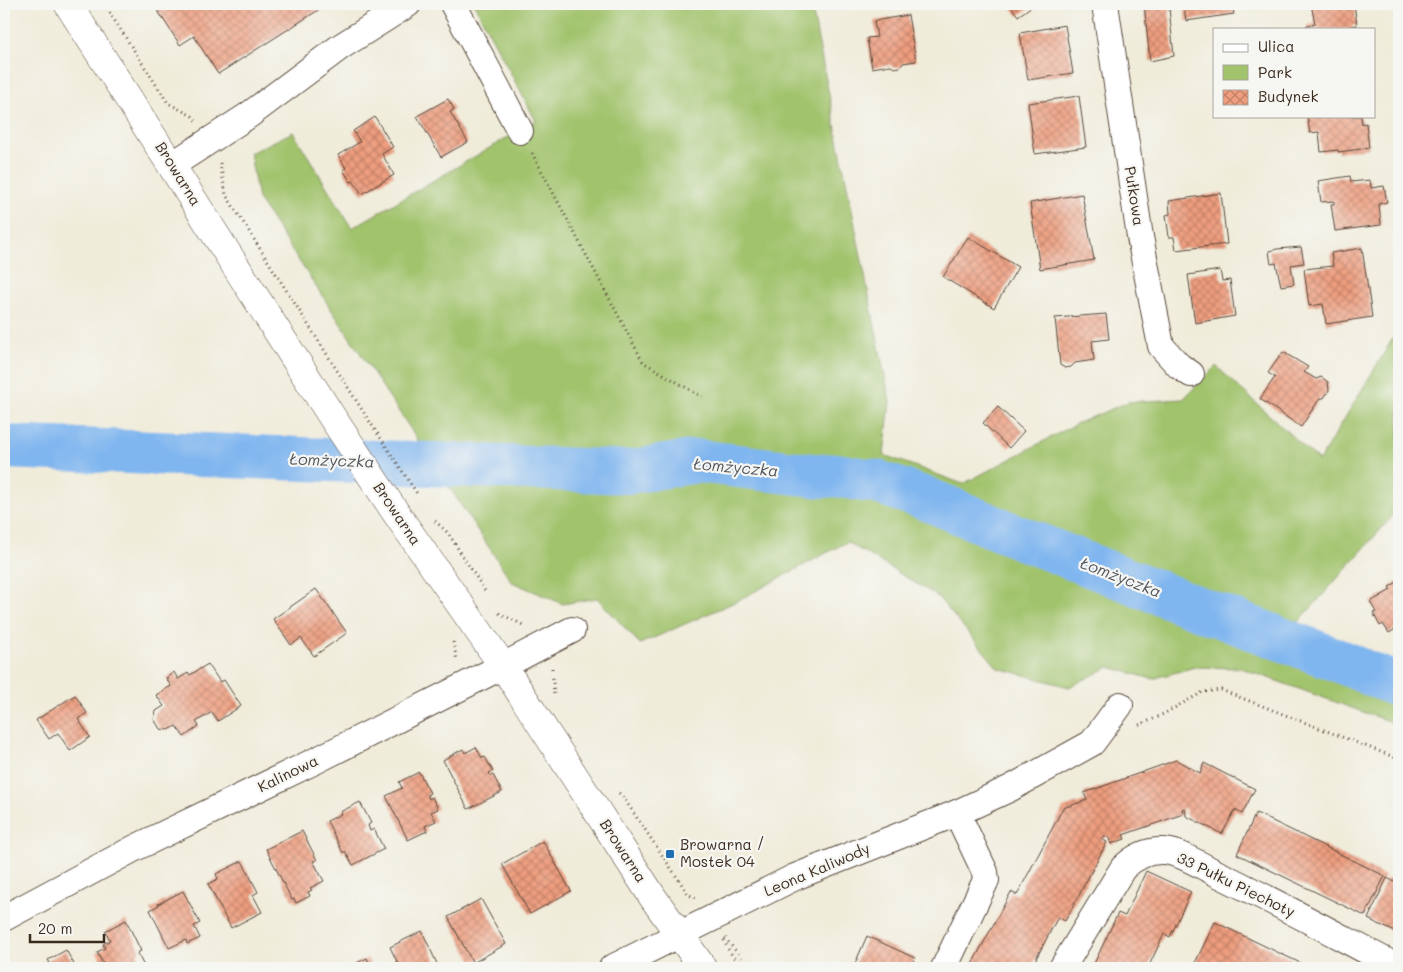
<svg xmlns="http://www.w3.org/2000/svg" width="1403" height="972" viewBox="0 0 1403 972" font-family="Mali,sans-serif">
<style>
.green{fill:#a1c36c;stroke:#6e7645}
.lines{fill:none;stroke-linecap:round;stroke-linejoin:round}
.river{stroke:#80b6ef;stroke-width:44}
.building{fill:url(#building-cross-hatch)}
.street-casing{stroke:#56473a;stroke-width:28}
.secondary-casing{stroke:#56473a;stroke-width:29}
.path{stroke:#56473a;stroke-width:3;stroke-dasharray:1 4;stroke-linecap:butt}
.street{stroke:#fff;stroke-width:26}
.secondary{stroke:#fff;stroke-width:28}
.poi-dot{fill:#1f6fb2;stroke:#f6f6f2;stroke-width:2}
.labels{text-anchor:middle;stroke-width:4.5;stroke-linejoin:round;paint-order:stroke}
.street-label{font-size:15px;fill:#3b2a1e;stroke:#f6f6f2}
.poi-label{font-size:15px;fill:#3b2a1e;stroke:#f6f6f2;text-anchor:start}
.water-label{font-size:16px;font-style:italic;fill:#50545d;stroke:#f6f6f2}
</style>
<defs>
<pattern id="building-cross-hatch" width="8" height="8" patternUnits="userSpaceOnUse" patternTransform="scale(1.25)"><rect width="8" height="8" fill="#ee9d7e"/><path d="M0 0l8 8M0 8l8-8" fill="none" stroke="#c28067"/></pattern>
</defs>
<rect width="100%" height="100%" fill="#f6f6f2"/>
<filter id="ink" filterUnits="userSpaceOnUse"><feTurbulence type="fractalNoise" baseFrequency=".02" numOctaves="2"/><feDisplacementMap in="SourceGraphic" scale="10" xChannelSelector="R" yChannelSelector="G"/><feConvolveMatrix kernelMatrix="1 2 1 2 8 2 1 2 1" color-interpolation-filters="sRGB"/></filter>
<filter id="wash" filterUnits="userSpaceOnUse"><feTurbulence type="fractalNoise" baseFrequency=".0096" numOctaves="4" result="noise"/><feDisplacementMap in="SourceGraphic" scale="20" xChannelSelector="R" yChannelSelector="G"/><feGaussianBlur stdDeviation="1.12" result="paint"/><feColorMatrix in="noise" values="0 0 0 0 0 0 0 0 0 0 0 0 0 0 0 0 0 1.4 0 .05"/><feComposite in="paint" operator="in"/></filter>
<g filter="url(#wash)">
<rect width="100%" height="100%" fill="#f0ecda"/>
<path class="green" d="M474 4H811L890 402 884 455 963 484 1078 423 1128 402 1183 399 1216 366 1319 461 1399 328V509L1295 626 1399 669V725L1241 668 1195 667 1152 679 1109 667 1069 687 998 668 937 596 847 542 737 601 640 644 597 598 563 604 512 582 258 199 250 153 293 132 352 228 536 121Z"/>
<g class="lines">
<path class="river" d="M4 447 629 472 697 461 821 476 836 475 877 482 927 499 1016 536 1193 606 1335 659 1399 686"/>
</g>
<g id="blocks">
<g class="building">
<path d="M162 4H328L218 74 194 36 180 45 156 8Z"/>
<path d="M1009 4H1035L1018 16Z"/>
<path d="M1144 4H1232L1234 14 1186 21 1184 6 1169 8 1174 56 1150 61Z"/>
<path d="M1311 4H1354L1357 25 1352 26V29H1307V25L1315 24Z"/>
<path d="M908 15 916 61 903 63 900 67 894 68 890 65 872 68 867 38 877 37 874 21Z"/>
<path d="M1065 25 1073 73 1028 80 1020 33Z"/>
<path d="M1079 96 1086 147 1035 154 1028 103Z"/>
<path d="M448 99 454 109 450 112 468 142 441 157 417 116Z"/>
<path d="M1307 116H1361L1362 124 1366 123 1369 148 1338 152V150L1321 152 1319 132 1310 133Z"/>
<path d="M375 117 393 147 382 154 394 175 362 194 353 181 351 182 343 170 346 168 338 155 360 142 353 131Z"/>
<path d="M1350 176 1351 182 1370 180 1371 188 1384 186 1387 202 1379 204 1381 225 1335 231 1331 204H1334V201L1321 202 1318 181Z"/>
<path d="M1221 193 1227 244 1176 250 1174 237H1169L1166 215 1170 214 1169 201Z"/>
<path d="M1082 194 1094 260 1040 269 1030 203Z"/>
<path d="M968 237 1018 267 994 308 943 277Z"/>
<path d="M1301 247 1304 263 1291 265 1294 284 1281 286 1276 263 1271 264 1269 251 1277 249Z"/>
<path d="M1362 248 1372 317 1326 324 1323 304 1309 306 1304 269 1333 266 1331 253Z"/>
<path d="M1220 270 1222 281 1230 280 1235 316 1195 323 1188 275Z"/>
<path d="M1106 314 1109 339 1092 341 1094 360 1075 363 1071 367 1065 368 1060 365 1055 318Z"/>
<path d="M1283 352 1308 367 1304 372 1316 379 1321 377 1328 382 1329 390 1324 398H1320L1301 427 1260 399 1275 377 1268 373Z"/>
<path d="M998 407 1024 431 1009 448 983 423Z"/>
<path d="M1399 581V627L1389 633 1383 624 1380 626 1373 613 1376 612 1370 602 1391 590 1389 587Z"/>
<path d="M316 589 347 633 314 656 301 638 291 645 273 619Z"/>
<path d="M208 664 220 682 224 680 241 706 218 721 212 712 196 722 199 726 184 737 176 726 169 730 160 729 154 719 156 711 164 706 156 695 171 686 166 678 174 672 178 679 188 673 190 675Z"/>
<path d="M75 695 87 713 78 719 90 737 70 751 58 733 49 739 36 720Z"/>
<path d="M476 747 482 758 485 757 493 771 489 773 491 776 493 775 502 792 468 809 443 760 463 749 465 753Z"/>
<path d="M1176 760 1200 773 1204 763 1255 789 1242 814 1235 810 1222 834 1186 816 1185 808 1182 809 1183 814 1123 835 1125 839 1111 844 1108 836 1101 839 1107 842 1076 901 1065 921 1058 917 1031 968H970L1011 892 1017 895 1063 808 1087 800 1084 793Z"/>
<path d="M419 772 430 793 427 795 429 799 432 797 438 809 431 812 436 821 425 826 427 831 408 840 386 796 402 788 399 782Z"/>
<path d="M360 802 371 823 368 825 370 831 374 829 384 849 353 865 345 851 343 853 327 821 341 814 340 812Z"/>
<path d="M1256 813 1385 876 1365 916 1237 854Z"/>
<path d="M302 831 317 860 313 861 324 881 310 888 312 890 308 892 310 896 296 903 294 899 292 900 266 849Z"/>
<path d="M543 841 571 891 530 914 502 864Z"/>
<path d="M242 861 258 892 253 895 262 912 231 928 208 884 218 879 216 874Z"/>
<path d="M1146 871 1191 892 1170 937 1164 934 1148 968H1092L1118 913 1125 916Z"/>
<path d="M1387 878 1399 884V934L1368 919Z"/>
<path d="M183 891 200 923 194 926 200 938 187 944 186 940 169 948 150 910 159 905 158 904Z"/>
<path d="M481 899 506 944 473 963 448 917Z"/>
<path d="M126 920 141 951 137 953 145 968H105L97 952 105 948 103 944 110 940 105 931Z"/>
<path d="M1215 922 1275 951 1311 968H1202L1194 965Z"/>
<path d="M422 931 439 968H400L390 947Z"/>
<path d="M867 936 915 958 910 968H853Z"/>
<path d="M66 950 76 968H40L50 963 48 960Z"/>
<path d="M367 958 372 968H347Z"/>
</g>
</g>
</g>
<g filter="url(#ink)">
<use href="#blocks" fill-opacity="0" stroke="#56473a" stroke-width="1"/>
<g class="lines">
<g class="street-casing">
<g id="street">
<path d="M453 4 520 131"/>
<path d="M1105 4 1140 237 1161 346 1179 366 1191 374"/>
<path d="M172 165 249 115 340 47 408 4"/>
<path d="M4 918 135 848 317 760 503 666 572 630"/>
<path d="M612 968 795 877 957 813 1011 788 1092 743 1120 705"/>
<path d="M944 968 986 880 985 872 957 813"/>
<path d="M1062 968 1123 868C1134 857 1148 850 1164 851 1180 852 1202 866 1216 873 1278 903 1338 936 1399 968"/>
</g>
</g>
<g class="secondary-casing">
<path id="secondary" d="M68 4 334 420 398 516 503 666 654 899 703 968"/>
</g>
<g class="path">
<path d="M104 4 168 103 192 116 196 121"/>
<path d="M532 153 643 362 702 397"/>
<path d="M220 163 226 195 366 416 418 495"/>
<path d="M435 521 448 533 485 591"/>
<path d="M499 613 525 626"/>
<path d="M453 642 457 660"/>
<path d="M552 668 554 695"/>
<path d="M1139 725 1158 717 1203 692 1221 690 1399 759"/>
<path d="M619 793 625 800 689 895 696 898"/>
<path d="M725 938 750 968"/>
<path d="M724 940 728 949 741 968"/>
</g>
<use href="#street" class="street"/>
<use href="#secondary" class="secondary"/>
</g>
</g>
<rect class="poi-dot" x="665" y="849" width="10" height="10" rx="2.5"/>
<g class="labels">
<g class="street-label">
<text transform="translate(178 174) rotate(58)" y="5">Browarna</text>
<text transform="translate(1134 196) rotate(81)" y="5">Pułkowa</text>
<text transform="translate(397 514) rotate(56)" y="5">Browarna</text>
<text transform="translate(288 774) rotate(-26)" y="5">Kalinowa</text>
<text transform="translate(623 851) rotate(57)" y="5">Browarna</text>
<text transform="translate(817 870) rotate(-23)" y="5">Leona Kaliwody</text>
<text transform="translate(1236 885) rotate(26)" y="5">33 Pułku Piechoty</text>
</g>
<g class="poi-label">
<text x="680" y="850">Browarna /<tspan x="680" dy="17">Mostek 04</tspan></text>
</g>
<g class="water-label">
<text transform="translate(332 460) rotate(2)" y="6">Łomżyczka</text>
<text transform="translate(736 467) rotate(5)" y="6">Łomżyczka</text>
<text transform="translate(1121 577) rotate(21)" y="6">Łomżyczka</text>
</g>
</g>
<rect width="1403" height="972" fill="none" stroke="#f6f6f2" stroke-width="20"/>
<rect x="1213" y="28" width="162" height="90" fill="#f6f6f2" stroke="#aba49d"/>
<rect x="1223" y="44" width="25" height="8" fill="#ffffff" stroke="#aba49d"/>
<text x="1258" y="52" font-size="15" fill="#3b2a1e">Ulica</text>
<rect x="1223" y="65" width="25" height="15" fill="#a1c36c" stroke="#aba49d"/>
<text x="1258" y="78" font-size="15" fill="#3b2a1e">Park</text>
<rect x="1223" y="90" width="25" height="15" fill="url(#building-cross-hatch)" stroke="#aba49d"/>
<text x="1258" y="102" font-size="15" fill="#3b2a1e">Budynek</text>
<path d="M30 934v8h74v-8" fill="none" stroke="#3b2a1e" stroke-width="2.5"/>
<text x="38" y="934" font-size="15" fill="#3b2a1e" stroke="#f6f6f2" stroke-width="4" paint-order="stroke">20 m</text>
</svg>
